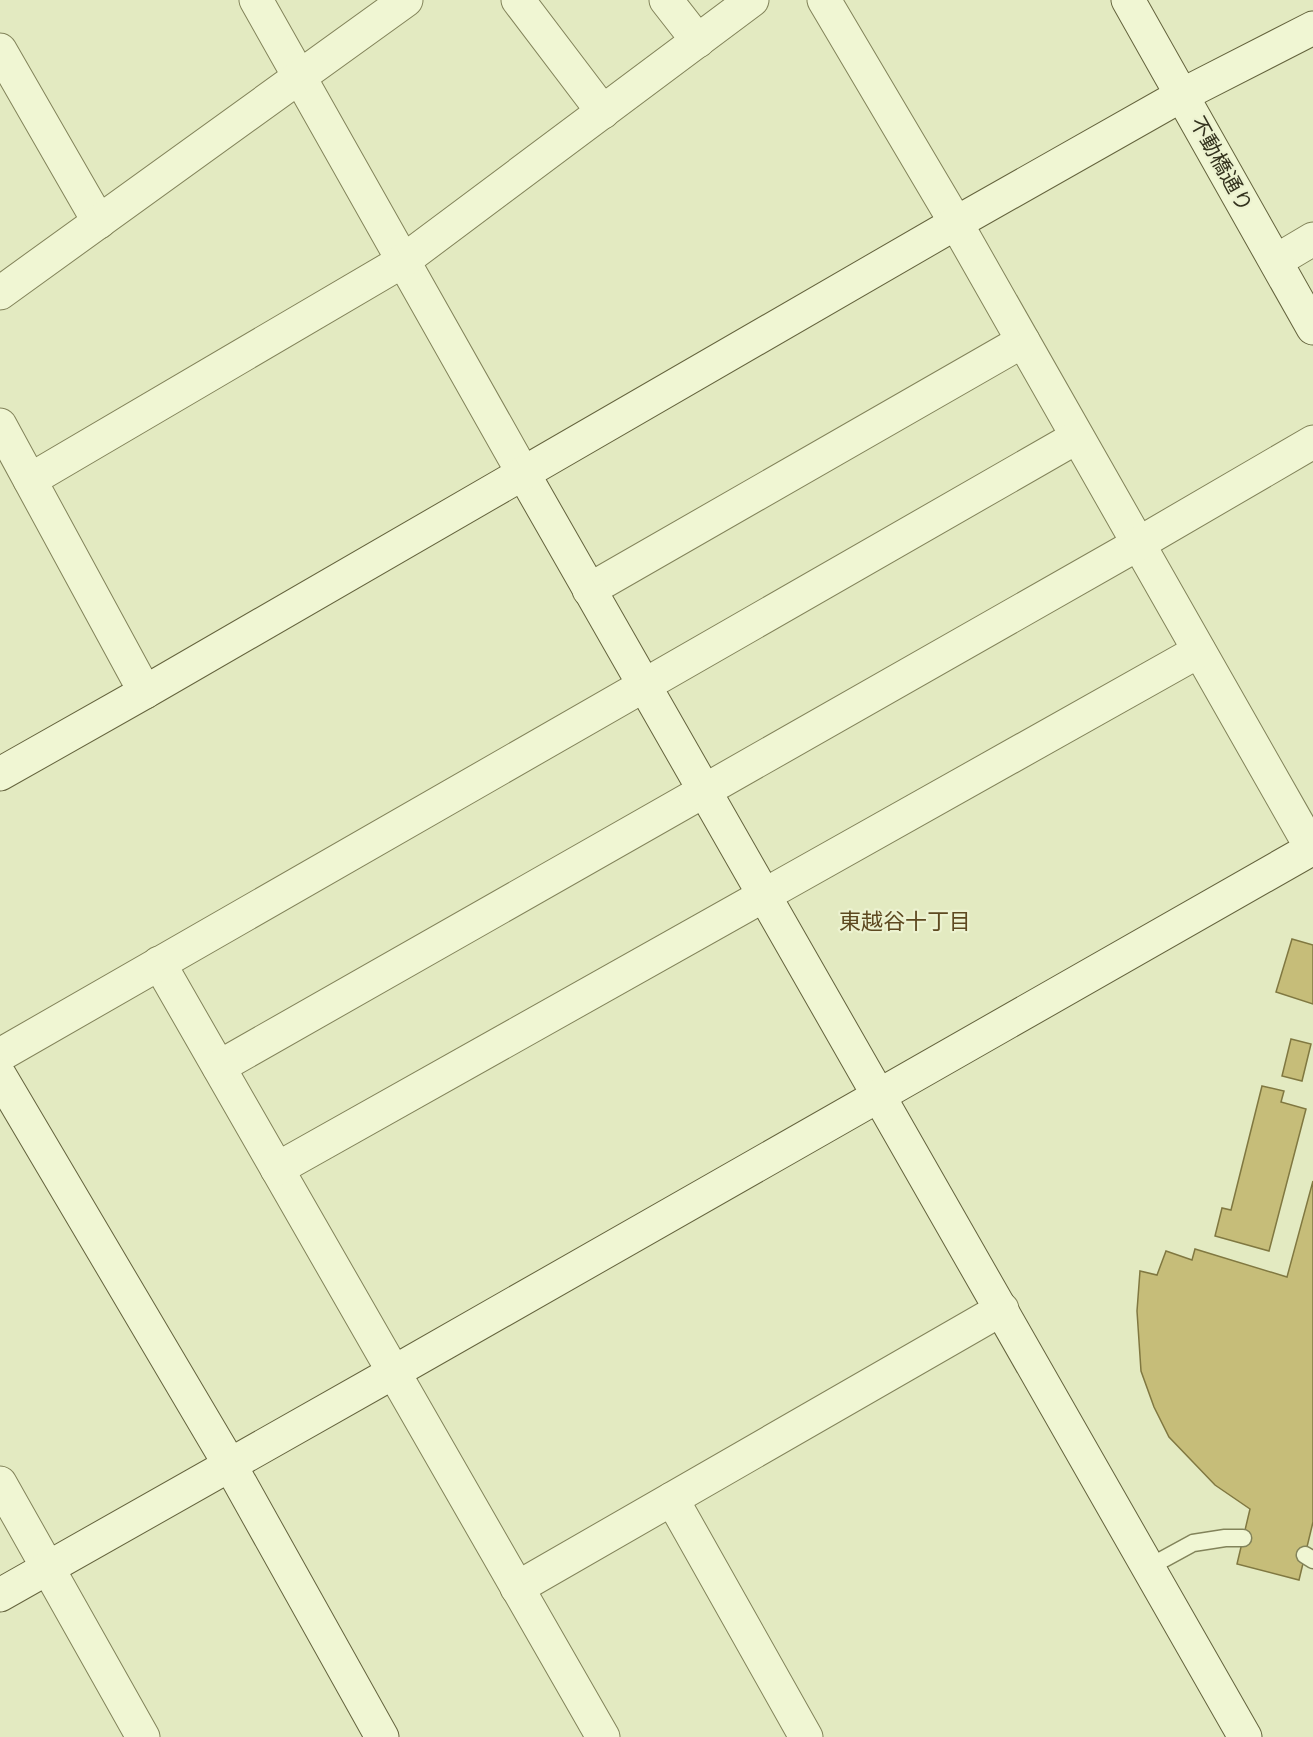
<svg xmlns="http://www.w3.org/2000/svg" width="1313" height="1737" viewBox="0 0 1313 1737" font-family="'IBM Plex Serif','Noto Sans JP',serif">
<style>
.building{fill:#c6bd79;stroke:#807841;stroke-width:1.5}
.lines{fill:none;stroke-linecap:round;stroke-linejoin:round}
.lane-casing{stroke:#82835a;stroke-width:19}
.street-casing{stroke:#82835a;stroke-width:35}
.secondary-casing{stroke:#64633d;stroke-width:35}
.lane{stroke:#f0f6d3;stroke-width:16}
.street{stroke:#f0f6d3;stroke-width:33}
.secondary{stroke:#f0f6d3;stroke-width:33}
.labels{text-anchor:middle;stroke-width:4.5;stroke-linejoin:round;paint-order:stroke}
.street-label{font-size:21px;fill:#33321d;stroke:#ecf2d0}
.neighbourhood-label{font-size:22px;fill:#5d4920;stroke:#ecf2d0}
</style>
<rect width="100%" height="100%" fill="#e3eac1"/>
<g class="building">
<path d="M1292 939 1313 945V1004L1276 992Z"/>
<path d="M1291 1039 1311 1044 1302 1081 1282 1076Z"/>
<path d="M1262 1086 1284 1091 1281 1102 1306 1109 1269 1251 1215 1236 1222 1208 1231 1210Z"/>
<path d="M1313 1181V1522L1299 1580 1237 1564 1250 1509 1215 1485 1169 1437 1154 1407 1141 1371 1137 1311 1140 1271 1157 1275 1166 1251 1192 1260 1195 1249 1287 1277Z"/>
</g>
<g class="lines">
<g class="lane-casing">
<g id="lane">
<path d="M1305 1555 1313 1560"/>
<path d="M1149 1567 1193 1543 1225 1538H1243"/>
</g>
</g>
<g class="street-casing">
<g id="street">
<path d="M256 0 523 473"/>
<path d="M518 0 603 112"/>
<path d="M666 0 698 41"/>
<path d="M824 0 956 223 1312 849"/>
<path d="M0 50 99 222"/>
<path d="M1276 261 1313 239"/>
<path d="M0 293 406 0"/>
<path d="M0 425 145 692"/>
<path d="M30 480 403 261 752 0"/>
<path d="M589 590 1023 341"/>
<path d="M159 963 603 1737"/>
<path d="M0 1055 1077 437"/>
<path d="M219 1067 1138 544 1313 442"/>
<path d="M277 1169 1199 651"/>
<path d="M0 1483 143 1737"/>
<path d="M672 1499 806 1737"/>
<path d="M517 1588 1002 1309"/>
</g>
</g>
<g class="secondary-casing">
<g id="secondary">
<path d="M1128 0 1313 328"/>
<path d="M523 473C762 895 1006 1315 1245 1737"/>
<path d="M0 774 145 692 956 223 1182 95 1313 28"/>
<path d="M0 1076 230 1465 382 1737"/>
<path d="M0 1595 394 1372 1313 848"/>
</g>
</g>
<use href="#lane" class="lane"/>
<use href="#street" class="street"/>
<use href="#secondary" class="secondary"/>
</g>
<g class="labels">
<g class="street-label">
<text transform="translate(1221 164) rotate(61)" y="7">不動橋通り</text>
</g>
<g class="neighbourhood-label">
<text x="905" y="929">東越谷十丁目</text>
</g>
</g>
</svg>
